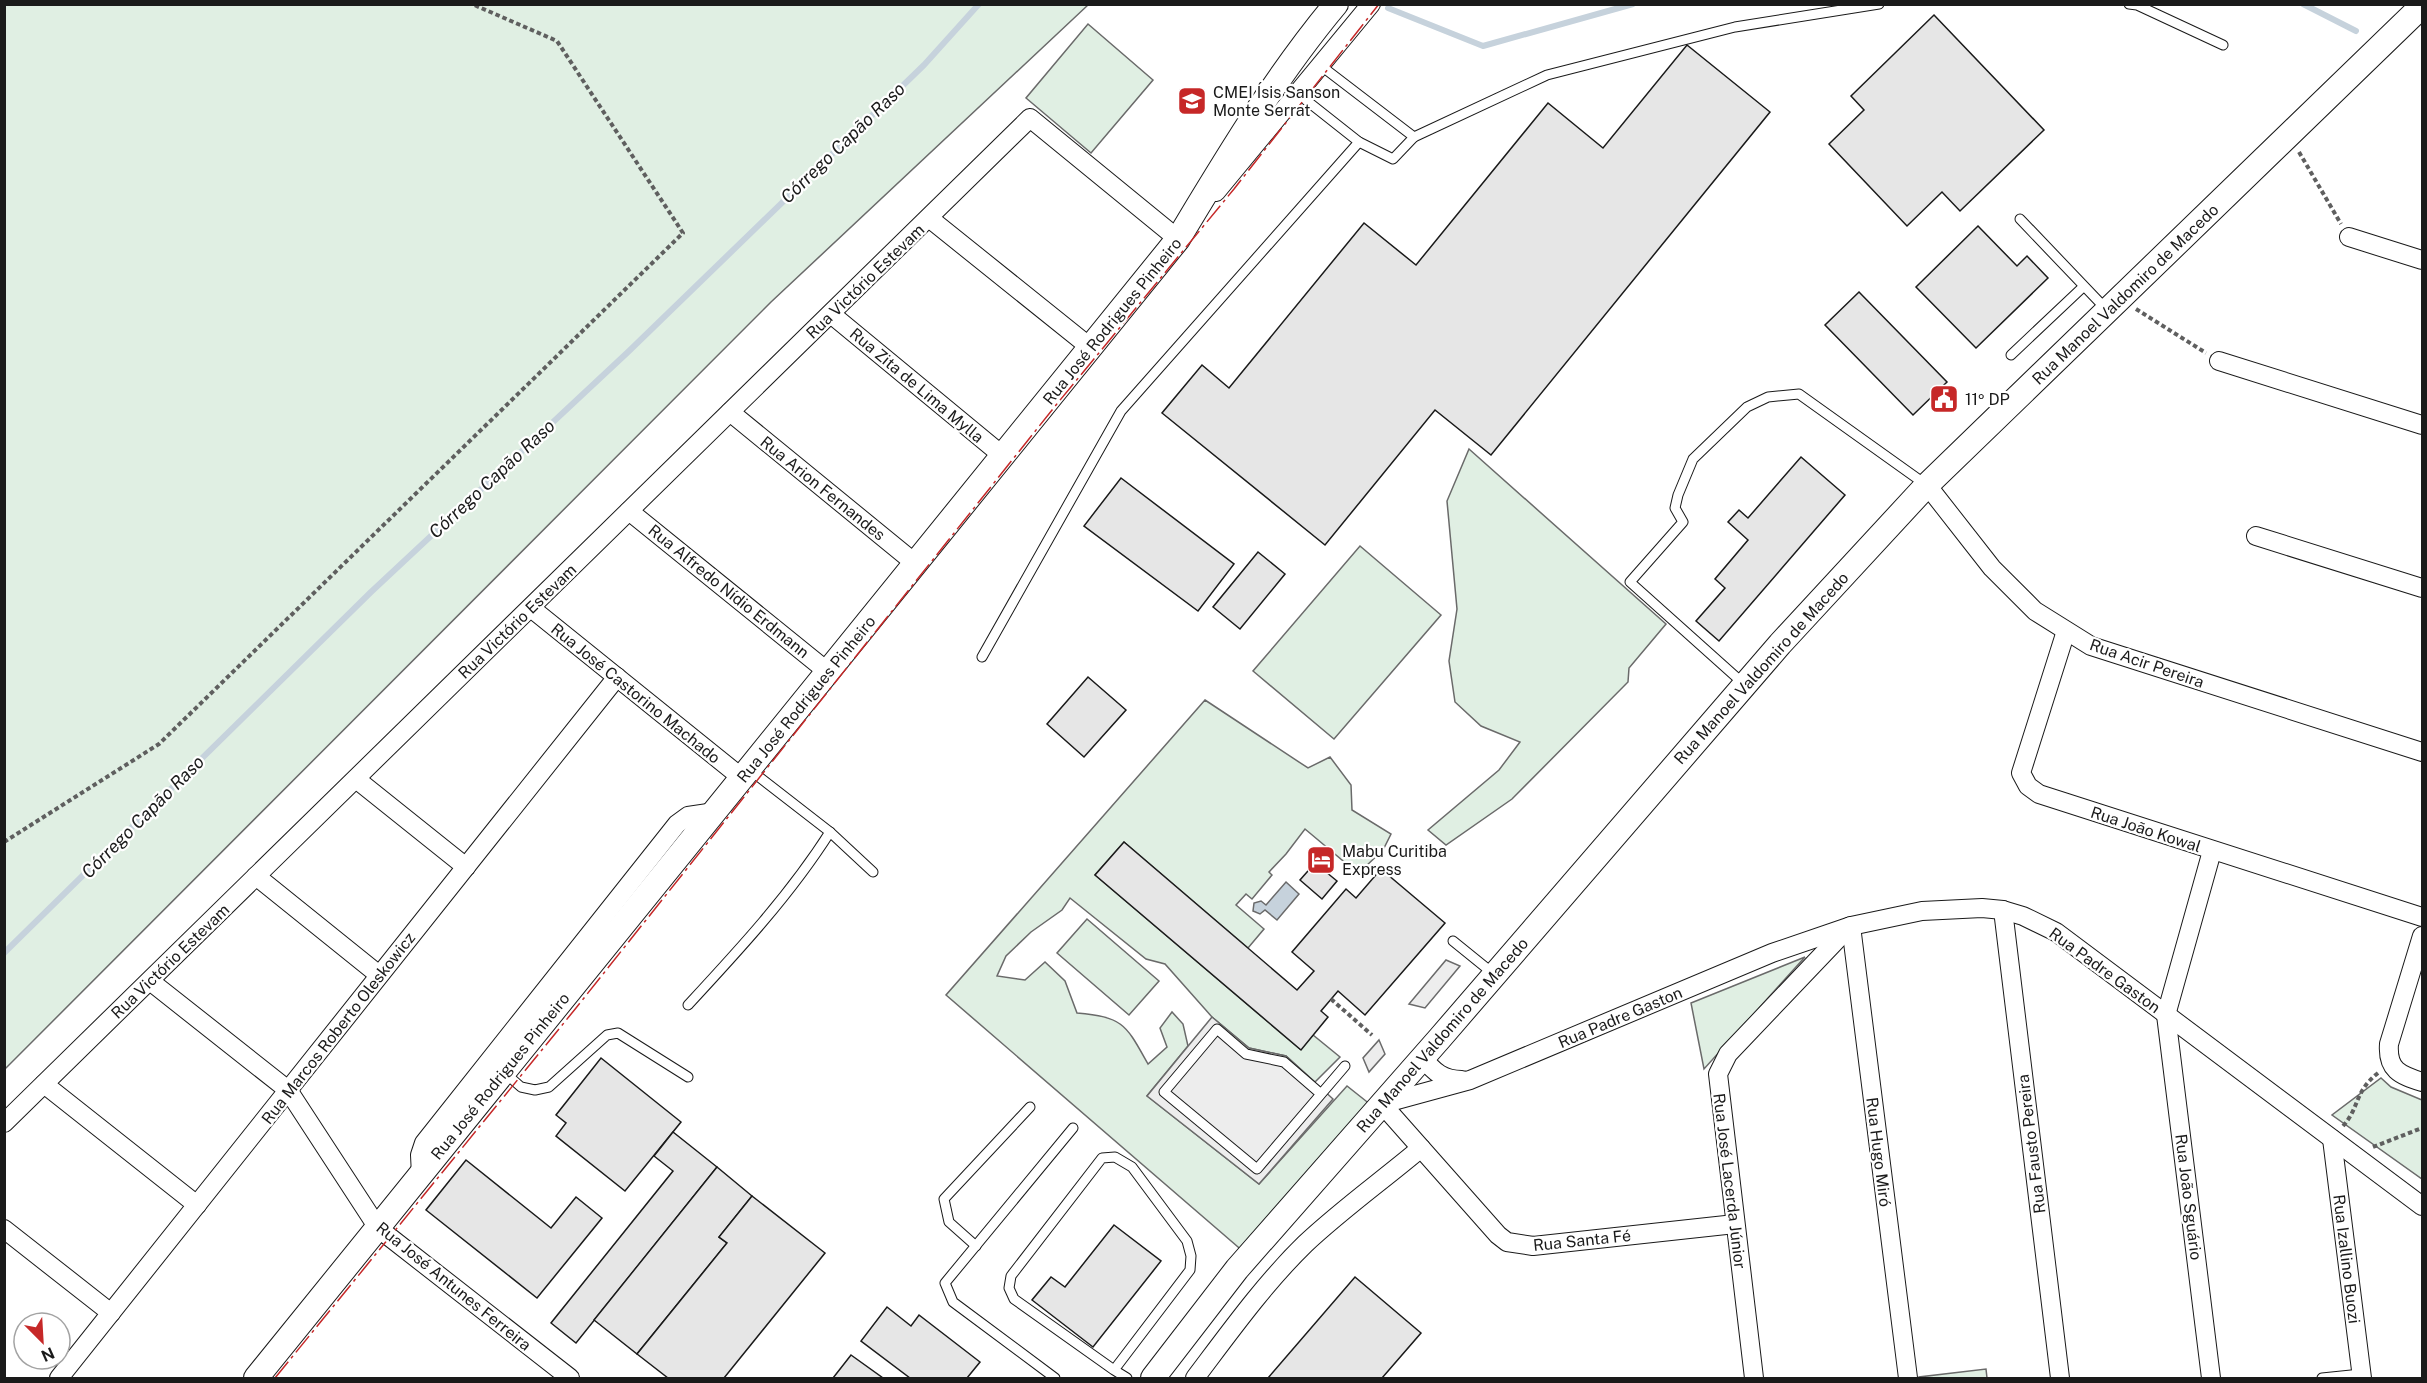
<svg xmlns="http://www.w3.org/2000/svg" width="2427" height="1383" viewBox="0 0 2427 1383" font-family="'Public Sans',sans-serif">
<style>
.green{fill:#e0efe3;stroke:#6a6a6a;stroke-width:1.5}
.parking{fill:#ededed;stroke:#6a6a6a;stroke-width:1.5}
.water{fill:#c6d2dc;stroke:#6a6a6a;stroke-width:1.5}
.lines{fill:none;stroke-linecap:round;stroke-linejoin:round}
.stream{stroke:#c6d2dc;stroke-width:6}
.building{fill:#e6e6e6;stroke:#1a1a1a;stroke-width:1.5}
.lane-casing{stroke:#1a1a1a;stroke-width:11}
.street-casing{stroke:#1a1a1a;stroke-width:20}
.secondary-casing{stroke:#1a1a1a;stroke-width:26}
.path{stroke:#5f5f5f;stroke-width:4;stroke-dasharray:4.5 3;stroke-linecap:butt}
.lane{stroke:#fff;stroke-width:9}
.street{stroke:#fff;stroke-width:18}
.secondary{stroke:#fff;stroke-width:24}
.power{stroke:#c62828;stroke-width:1.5;stroke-dasharray:21 4.5 3 4.5;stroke-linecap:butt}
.labels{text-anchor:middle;stroke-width:4.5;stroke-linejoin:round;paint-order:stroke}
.poi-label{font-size:16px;fill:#1a1a1a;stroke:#fff;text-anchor:start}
.street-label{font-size:16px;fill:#1a1a1a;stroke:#fff}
.water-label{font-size:18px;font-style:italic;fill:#1a1a1a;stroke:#fff}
</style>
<rect width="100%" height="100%" fill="#fff"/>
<g class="green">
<path d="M5 4H1088V5L771 302 5 1069Z"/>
<path d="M1088 24 1153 80 1091 153 1026 98Z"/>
<path d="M1469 449 1666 624 1629 668 1628 682 1512 799 1446 845 1428 830 1499 770 1520 742 1481 726 1455 702 1449 661 1457 609 1447 501Z"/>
<path d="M1360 546 1441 615 1334 739 1253 671Z"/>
<path d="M1205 700 1308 768 1330 757 1351 785 1352 810 1391 834 1383 850 1365 867 1348 865 1305 829 1286 854 1269 872 1272 875 1252 899 1246 894 1236 905 1264 929 1248 948 1124 842 1095 875 1300 1049 1313 1035 1340 1057 1315 1082 1286 1056 1249 1048 1212 1017 1165 964 1146 959 1070 898 1062 910 1031 932 1006 956 997 976 1025 980 1045 962 1065 981 1077 1013C1124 1017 1126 1025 1148 1064L1167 1047 1160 1028 1172 1012 1183 1024 1188 1046 1147 1096 1259 1184 1347 1086 1371 1105 1245 1253 946 995Z"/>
<path d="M1087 919 1159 981 1129 1015 1057 953Z"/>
<path d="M1805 957 1704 1069 1691 1003Z"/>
<path d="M2381 1078 2391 1087 2422 1100V1179L2332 1115Z"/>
<path d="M1986 1369 1987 1378H1919V1377Z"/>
</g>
<g class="parking">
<path d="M1446 960 1460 966 1425 1008 1409 1004Z"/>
<path d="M1212 1017 1249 1048 1286 1056 1333 1099 1259 1184 1147 1096Z"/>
<path d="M1379 1040 1385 1054 1369 1072 1363 1058Z"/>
</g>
<path class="water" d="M1286 882 1299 894 1277 920 1265 910 1260 914 1253 911 1254 903 1261 901 1266 905Z"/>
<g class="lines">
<g class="stream">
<path d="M2303 4 2356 31"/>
<path d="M1388 8 1483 46 1633 4"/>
<path d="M4 953 371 592 628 352 924 65 979 4"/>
</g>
</g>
<g class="building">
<path d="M1934 15 2044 130 1960 211 1942 192 1907 226 1829 144 1864 110 1851 96Z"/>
<path d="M1687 45 1770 112 1491 455 1435 410 1325 545 1162 413 1202 365 1229 388 1364 223 1416 265 1548 103 1603 148Z"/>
<path d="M1978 226 2017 266 2027 256 2048 278 1976 348 1916 287Z"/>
<path d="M1859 292 1947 382 1913 415 1825 325Z"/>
<path d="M1801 457 1845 495 1719 641 1696 621 1725 588 1715 579 1748 540 1728 522 1739 510 1748 518Z"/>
<path d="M1121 478 1234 564 1198 611 1084 526Z"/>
<path d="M1258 552 1285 574 1240 629 1213 607Z"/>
<path d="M1088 677 1126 710 1084 757 1047 724Z"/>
<path d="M1124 842 1297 990 1314 971 1292 952 1346 889 1356 898 1381 869 1445 923 1365 1015 1338 991 1321 1011 1328 1017 1301 1050 1095 875Z"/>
<path d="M1315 863 1337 881 1322 899 1300 880Z"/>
<path d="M601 1058 681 1122 625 1191 556 1136 566 1123 556 1115Z"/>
<path d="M673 1132 717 1167 576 1343 551 1323 673 1171 654 1156Z"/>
<path d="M466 1160 551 1228 576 1197 602 1218 537 1298 426 1210Z"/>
<path d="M717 1167 752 1196 719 1237 727 1243 637 1354 594 1320Z"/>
<path d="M752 1196 825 1253 724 1378H668L637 1354 727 1243 719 1237Z"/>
<path d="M1114 1225 1161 1261 1093 1347 1032 1300 1051 1277 1065 1287Z"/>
<path d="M1355 1277 1421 1333 1382 1378H1268Z"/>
<path d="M887 1307 911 1326 919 1315 980 1362 967 1378H910L861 1341Z"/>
<path d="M851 1355 883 1378H833Z"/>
</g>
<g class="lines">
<g class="lane-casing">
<g id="lane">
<path d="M2129 4 2137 5 2223 45"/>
<path d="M1320 65 1414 137"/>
<path d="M1297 93 1359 142 1393 159 1414 137 1547 75 1735 27 1879 4"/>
<path d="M2020 219 2106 309"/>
<path d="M2011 355 2083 287"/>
<path d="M982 657 1121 411 1359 142"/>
<path d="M1745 685 1630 582 1683 522 1675 508 1678 495 1693 459 1747 407 1768 397 1799 394 1925 484"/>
<path d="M750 770 830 832 873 872"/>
<path d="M1453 941 1495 975"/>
<path d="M688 1005C738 951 790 895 830 832"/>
<path d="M504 1072 521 1087 535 1090 549 1087 607 1035 618 1033 688 1077"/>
<path d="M1321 1094 1284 1062 1246 1054 1217 1029 1164 1092 1257 1169 1345 1066"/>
<path d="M976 1246 949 1222 944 1199 1030 1107"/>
<path d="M1114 1370 1190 1270 1191 1256 1187 1241 1132 1167 1115 1157 1102 1158 1011 1276 1009 1288 1014 1299 1114 1370 1127 1378"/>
<path d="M1055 1378 953 1302 945 1283 1073 1128"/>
<path d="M2322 1378 2361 1374"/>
</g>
</g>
<g class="street-casing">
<g id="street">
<path d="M1216 192 1371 4"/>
<path d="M929 218 1091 348"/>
<path d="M2349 237 2422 260"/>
<path d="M831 314 1003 456"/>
<path d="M2219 361 2422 425"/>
<path d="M730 412 916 564"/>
<path d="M1927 485 1992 568 2035 611 2091 646 2422 752"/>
<path d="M629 511 828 672"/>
<path d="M2256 536 2422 588"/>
<path d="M531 608 742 778"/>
<path d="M2066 631 2021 773 2028 786 2039 794 2422 917"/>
<path d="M356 779 466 867"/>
<path d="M256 876 379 975"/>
<path d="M2003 910 2060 1378"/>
<path d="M1851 926 1908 1378"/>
<path d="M2422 936 2389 1044C2387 1070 2400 1075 2422 1082"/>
<path d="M150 981 288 1090 378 1228 570 1378"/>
<path d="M1423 1058C1434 1072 1443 1080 1462 1080"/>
<path d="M44 1084 197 1205"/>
<path d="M4 1123 1030 118 1178 239 1186 230"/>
<path d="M2332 1139 2362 1378"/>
<path d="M421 1175 420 1155 424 1143 677 824 688 816 715 812"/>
<path d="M1735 1224 1533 1246 1507 1242 1498 1235 1382 1104 1470 1080 1772 953 1851 926 1922 911 1982 908 2003 910 2023 916 2056 932 2422 1206"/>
<path d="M4 1229 111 1313"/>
<path d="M59 1378 617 677"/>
<path d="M1195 1378C1229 1333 1264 1284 1305 1244 1341 1210 1383 1180 1421 1148"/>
<path d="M1754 1378 1718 1074 1728 1054 1849 927"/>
<path d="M2211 1378 2166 1015 2212 851"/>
</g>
</g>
<g class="secondary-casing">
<g id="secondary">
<path d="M256 1378 1178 239C1227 158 1275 77 1336 4"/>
<path d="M1153 1378 1237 1269 1440 1038 1780 644 1927 485 2422 6"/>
</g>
</g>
<g class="path">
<path d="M2299 152 2341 224"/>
<path d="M2136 309 2206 353"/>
<path d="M4 842 159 744 683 233 557 41 472 4"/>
<path d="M1331 999 1372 1035"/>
<path d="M2343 1126C2360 1107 2354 1092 2378 1073"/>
<path d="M2373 1147 2422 1128"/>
</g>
<use href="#lane" class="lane"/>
<use href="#street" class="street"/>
<use href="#secondary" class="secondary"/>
<path class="power" d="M275 1378 576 1008 1056 405 1234 189 1379 4"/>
</g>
<defs>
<g id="school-square" transform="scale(1.5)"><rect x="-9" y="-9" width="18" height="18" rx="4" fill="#c62828" stroke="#fff"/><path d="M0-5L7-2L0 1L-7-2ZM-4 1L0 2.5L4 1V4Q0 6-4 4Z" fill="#fff"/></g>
<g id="civic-square" transform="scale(1.5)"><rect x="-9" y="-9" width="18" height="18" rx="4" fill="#c62828" stroke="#fff"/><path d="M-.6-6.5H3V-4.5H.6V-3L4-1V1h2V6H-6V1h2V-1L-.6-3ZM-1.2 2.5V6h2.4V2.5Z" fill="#fff"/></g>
<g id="hotel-square" transform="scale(1.5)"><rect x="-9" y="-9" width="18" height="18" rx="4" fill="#c62828" stroke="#fff"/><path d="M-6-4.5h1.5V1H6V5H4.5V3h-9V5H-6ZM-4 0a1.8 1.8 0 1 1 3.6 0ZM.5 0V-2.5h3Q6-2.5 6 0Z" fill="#fff"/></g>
</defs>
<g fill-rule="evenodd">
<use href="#school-square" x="1192" y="101"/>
<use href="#civic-square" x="1944" y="399"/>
<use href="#hotel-square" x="1321" y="860"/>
</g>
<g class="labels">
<g class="poi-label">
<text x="1213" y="98">CMEI Ísis Sanson<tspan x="1213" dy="18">Monte Serrat</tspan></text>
<text x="1965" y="405">11º DP</text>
<text x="1342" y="857">Mabu Curitiba<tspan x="1342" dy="18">Express</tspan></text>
</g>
<g class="street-label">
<text transform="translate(865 281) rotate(-44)" y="6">Rua Victório Estevam</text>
<text transform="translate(2125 294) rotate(-44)" y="6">Rua Manoel Valdomiro de Macedo</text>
<text transform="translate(1112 321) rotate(-51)" y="6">Rua José Rodrigues Pinheiro</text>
<text transform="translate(917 385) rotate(40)" y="6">Rua Zita de Lima Mylla</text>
<text transform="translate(823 488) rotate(39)" y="6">Rua Arion Fernandes</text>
<text transform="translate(729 591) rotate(39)" y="6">Rua Alfredo Nídio Erdmann</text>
<text transform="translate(517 621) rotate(-44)" y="6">Rua Victório Estevam</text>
<text transform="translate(2147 663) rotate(19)" y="6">Rua Acir Pereira</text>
<text transform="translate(1761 668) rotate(-48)" y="6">Rua Manoel Valdomiro de Macedo</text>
<text transform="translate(636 693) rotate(39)" y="6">Rua José Castorino Machado</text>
<text transform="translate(806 699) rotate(-51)" y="6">Rua José Rodrigues Pinheiro</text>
<text transform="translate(2146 829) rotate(18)" y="6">Rua João Kowal</text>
<text transform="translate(170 961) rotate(-44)" y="6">Rua Victório Estevam</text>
<text transform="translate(2105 970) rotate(36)" y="6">Rua Padre Gaston</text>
<text transform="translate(1620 1017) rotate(-23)" y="6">Rua Padre Gaston</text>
<text transform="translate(338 1028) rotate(-52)" y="6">Rua Marcos Roberto Oleskowicz</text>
<text transform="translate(1442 1035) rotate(-49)" y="6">Rua Manoel Valdomiro de Macedo</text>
<text transform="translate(500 1076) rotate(-51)" y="6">Rua José Rodrigues Pinheiro</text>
<text transform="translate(2031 1144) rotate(-97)" y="6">Rua Fausto Pereira</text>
<text transform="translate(1879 1152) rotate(83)" y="6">Rua Hugo Miró</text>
<text transform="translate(1730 1181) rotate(83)" y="6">Rua José Lacerda Júnior</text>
<text transform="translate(2189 1197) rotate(83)" y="6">Rua João Sguário</text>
<text transform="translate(1582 1240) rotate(-6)" y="6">Rua Santa Fé</text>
<text transform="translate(2347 1259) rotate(83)" y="6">Rua Izallino Buozi</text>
<text transform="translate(454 1286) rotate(39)" y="6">Rua José Antunes Ferreira</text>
</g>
<g class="water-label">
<text transform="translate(843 143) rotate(-44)" y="6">Córrego Capão Raso</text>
<text transform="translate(492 479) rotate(-43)" y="6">Córrego Capão Raso</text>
<text transform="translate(143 817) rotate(-45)" y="6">Córrego Capão Raso</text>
</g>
</g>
<rect width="2427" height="1383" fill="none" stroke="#1a1a1a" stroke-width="12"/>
<g transform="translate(42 1341) rotate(156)"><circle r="28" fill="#ffffff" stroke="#a3a3a3" stroke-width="1.5"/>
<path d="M0-4.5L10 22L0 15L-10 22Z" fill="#c62828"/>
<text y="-9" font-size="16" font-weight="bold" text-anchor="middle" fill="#1a1a1a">N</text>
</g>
</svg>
